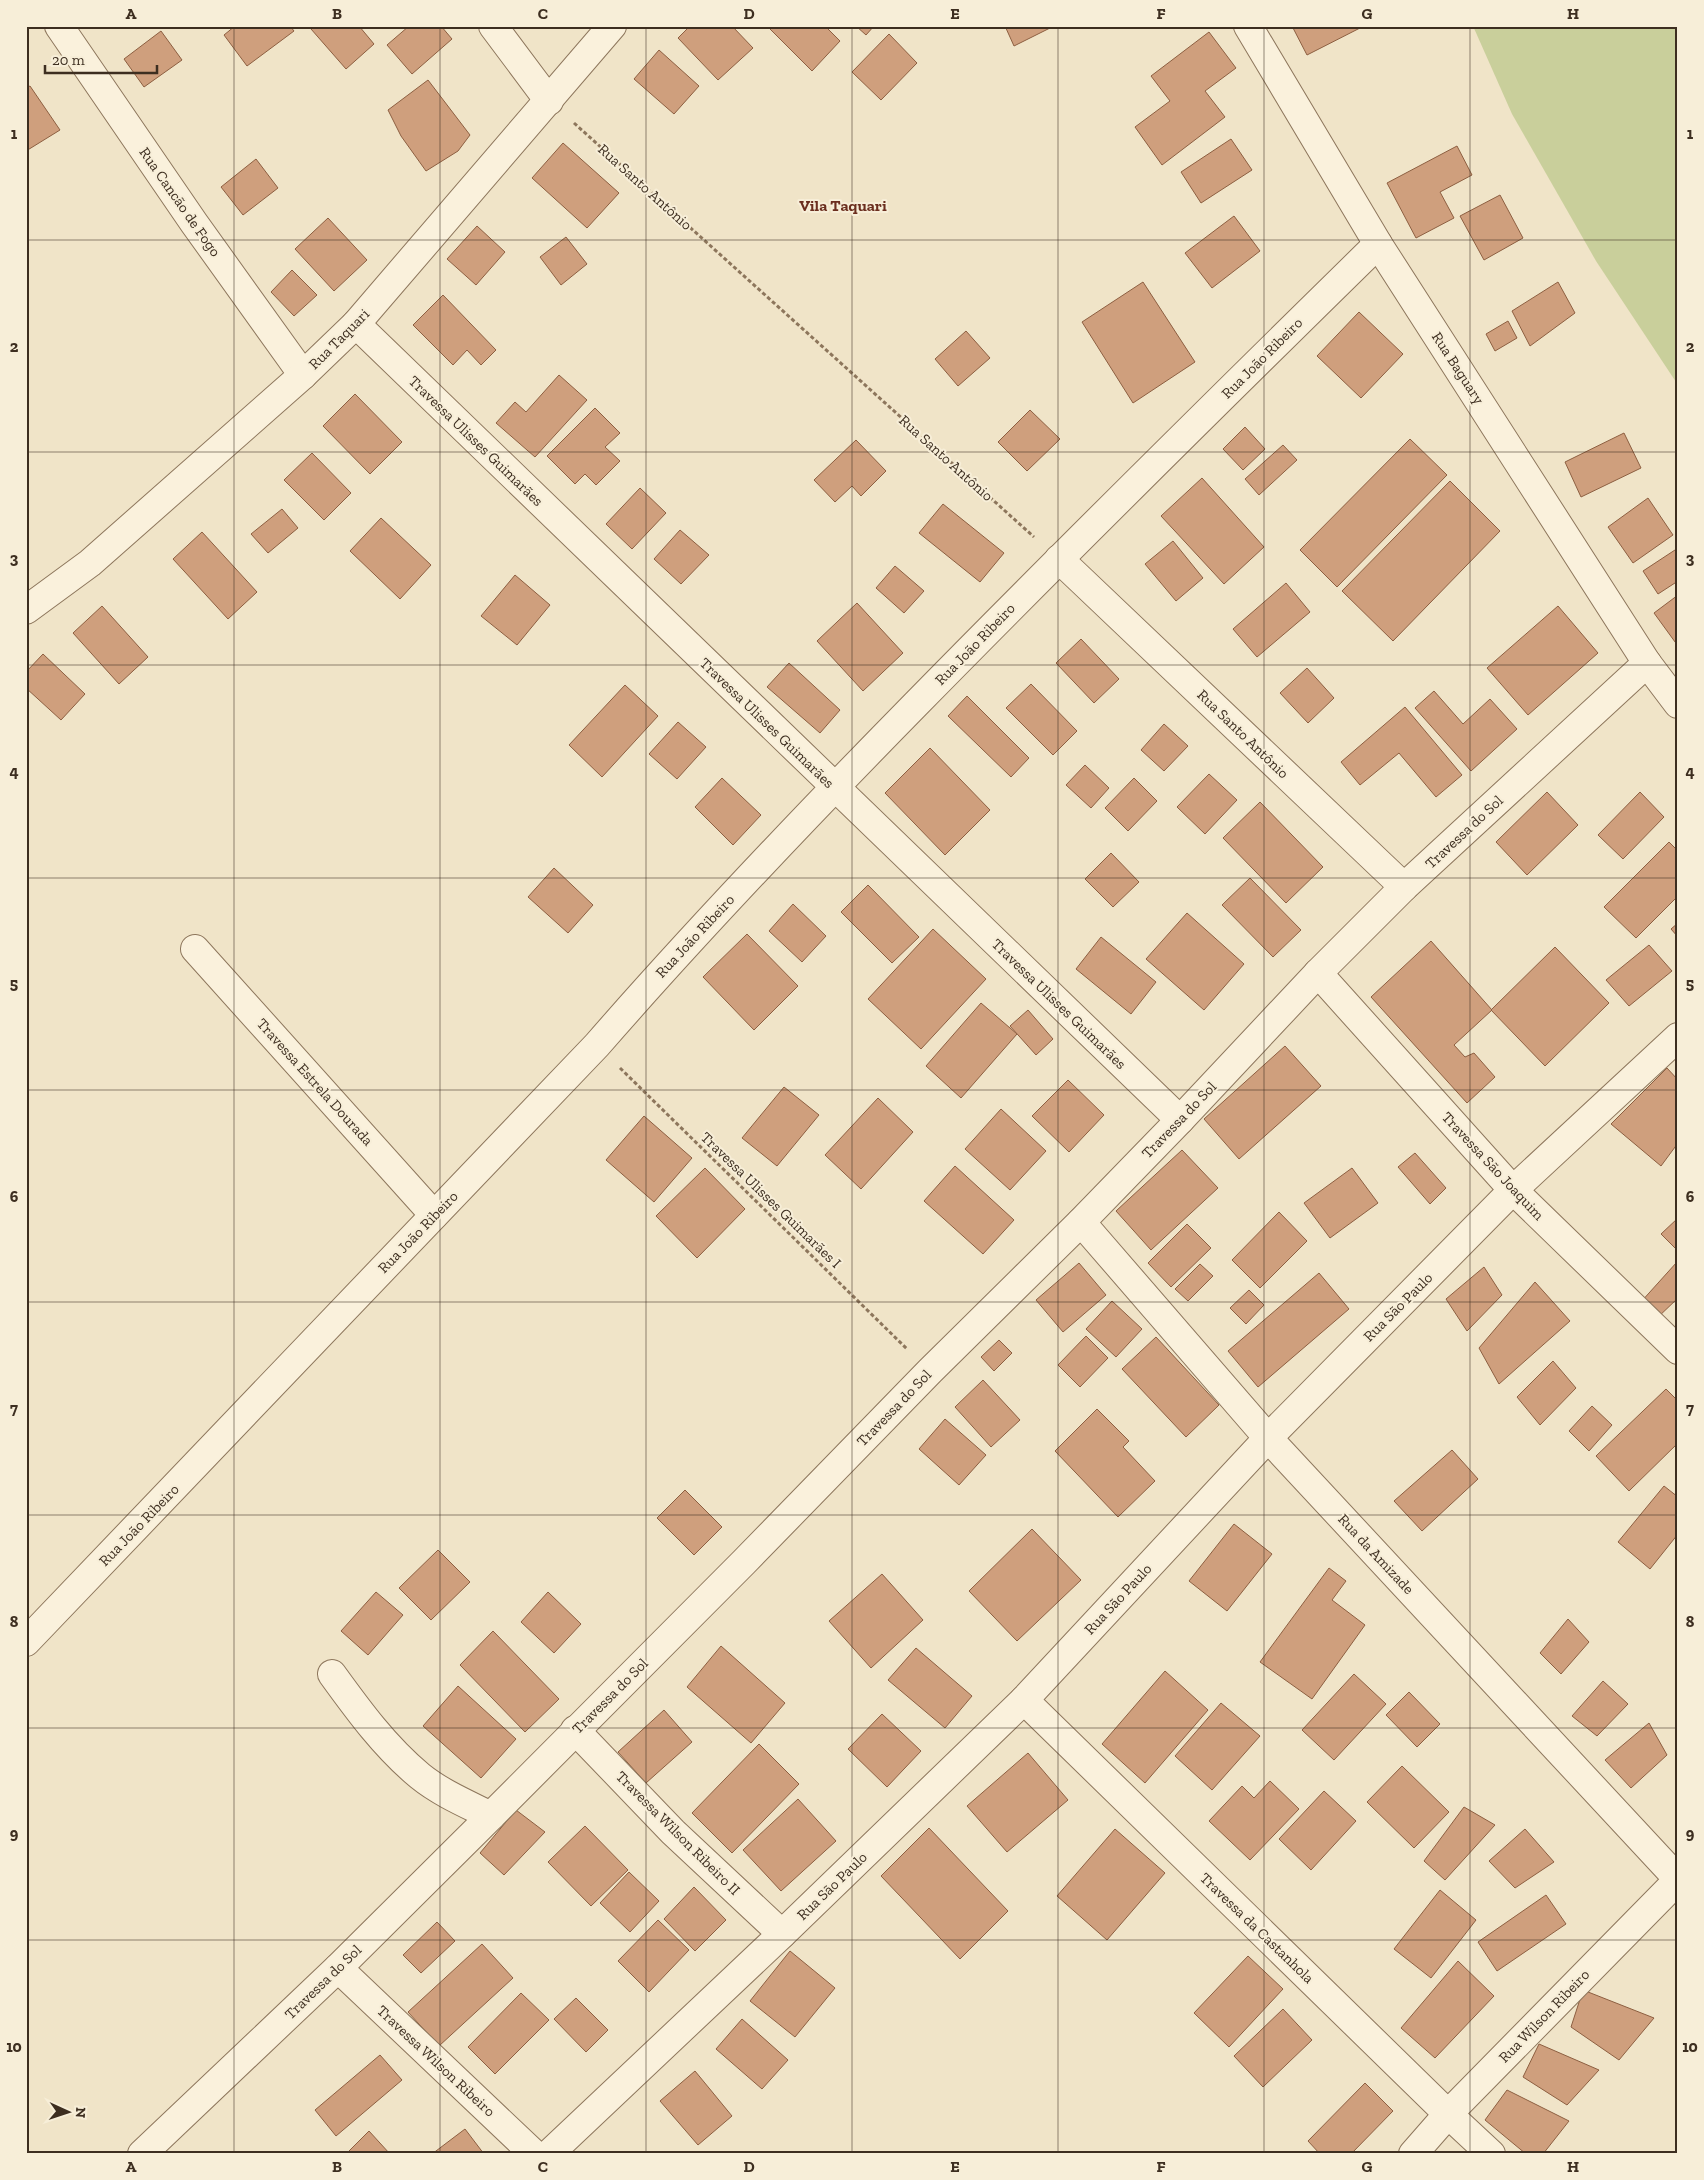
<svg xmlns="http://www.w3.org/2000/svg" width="1704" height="2180" viewBox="0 0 1704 2180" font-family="'Zilla Slab',serif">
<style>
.green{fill:#c9cf9b}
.building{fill:#cf9f7d;stroke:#8d5f41}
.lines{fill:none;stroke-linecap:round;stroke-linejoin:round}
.minor-casing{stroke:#8d765c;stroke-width:30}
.path{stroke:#8d765c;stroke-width:3;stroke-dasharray:4 2.5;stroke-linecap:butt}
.minor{stroke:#faf1dc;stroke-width:28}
.grid{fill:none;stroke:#3d2e20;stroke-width:1;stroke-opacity:0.55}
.labels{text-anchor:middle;stroke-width:4;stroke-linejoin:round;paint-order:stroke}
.street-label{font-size:15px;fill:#3d2e20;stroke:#f7eed8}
.neighbourhood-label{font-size:16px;font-weight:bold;fill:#6b2e1e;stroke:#f7eed8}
.neatline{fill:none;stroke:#3d2e20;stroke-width:2}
.grid-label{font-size:16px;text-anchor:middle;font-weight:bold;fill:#3d2e20}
</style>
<rect width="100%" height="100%" fill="#f0e4c8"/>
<path class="green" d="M1473 26H1678V385L1596 261 1512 114Z"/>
<g class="building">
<path d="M235 26H290L294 31 247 66 224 35Z"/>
<path d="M315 26H359L374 44 346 69 311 29Z"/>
<path d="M409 26H441L452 39 412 74 387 45Z"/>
<path d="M690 26H732L753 48 718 80 678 38Z"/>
<path d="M772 26H825L840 41 812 71 770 29Z"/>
<path d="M856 26H874L866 35Z"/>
<path d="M1005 26H1054L1014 46Z"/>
<path d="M1292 26H1360V28L1307 55Z"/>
<path d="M161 31 182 60 144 87 124 59Z"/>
<path d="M1209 32 1236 68 1205 91 1225 117 1162 165 1135 127 1170 101 1151 76Z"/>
<path d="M889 34 917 63 881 100 852 72Z"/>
<path d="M659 50 699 86 674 114 634 79Z"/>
<path d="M428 80 470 135 458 151 426 171 401 136 388 110Z"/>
<path d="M30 86 60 130 26 151V88Z"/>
<path d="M1231 139 1252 170 1201 203 1181 172Z"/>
<path d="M563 143 619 193 587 228 532 178Z"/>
<path d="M1457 146 1472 175 1440 192 1454 218 1416 238 1387 183Z"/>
<path d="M256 159 278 188 243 215 221 187Z"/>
<path d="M1500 195 1523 238 1484 260 1460 216Z"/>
<path d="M1234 216 1260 251 1212 288 1185 253Z"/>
<path d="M328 218 367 260 334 291 295 249Z"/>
<path d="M477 226 505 252 476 285 447 259Z"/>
<path d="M566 237 587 264 561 285 540 257Z"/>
<path d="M292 270 317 295 294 316 271 292Z"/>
<path d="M1143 282 1195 362 1133 403 1082 322Z"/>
<path d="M1558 282 1575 313 1530 346 1512 311Z"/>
<path d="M443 295 496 350 481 365 467 350 453 365 413 325Z"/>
<path d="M1359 312 1403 354 1361 398 1317 356Z"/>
<path d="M1508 321 1517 338 1495 351 1486 334Z"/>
<path d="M966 331 990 358 958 386 935 359Z"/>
<path d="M559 375 587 400 535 457 496 423 515 402 526 412Z"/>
<path d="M355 394 402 442 370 474 323 426Z"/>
<path d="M595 408 620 433 605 447 620 461 596 485 585 474 575 484 547 456Z"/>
<path d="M1030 410 1060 439 1027 471 998 442Z"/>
<path d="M1245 427 1265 449 1243 470 1223 449Z"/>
<path d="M1624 433 1641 468 1581 497 1565 462Z"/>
<path d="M1410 439 1447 475 1337 587 1300 550Z"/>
<path d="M856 440 886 471 861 496 852 486 835 502 814 480Z"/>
<path d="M1283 445 1297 460 1259 495 1245 479Z"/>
<path d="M312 453 351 493 324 520 284 480Z"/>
<path d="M1202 478 1264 547 1224 584 1161 516Z"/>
<path d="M1450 481 1500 531 1393 641 1342 591Z"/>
<path d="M640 488 666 513 632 549 606 524Z"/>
<path d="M1648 498 1673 535 1633 563 1608 527Z"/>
<path d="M943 504 1004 553 980 582 919 533Z"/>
<path d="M282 509 298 528 268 553 251 534Z"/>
<path d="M381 518 431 565 400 599 350 551Z"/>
<path d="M680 530 709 555 681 584 654 559Z"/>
<path d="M202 532 257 592 228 619 173 559Z"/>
<path d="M1173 541 1203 578 1176 601 1145 564Z"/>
<path d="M1678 548V581L1658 594 1643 571Z"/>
<path d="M895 566 924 591 904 613 876 588Z"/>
<path d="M515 575 550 605 517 645 481 616Z"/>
<path d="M1286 583 1310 612 1257 657 1233 629Z"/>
<path d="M1678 595V646L1654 613Z"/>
<path d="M857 603 903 653 863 691 817 641Z"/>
<path d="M102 606 148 657 119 684 73 633Z"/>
<path d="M1558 606 1598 653 1528 715 1487 668Z"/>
<path d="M1081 639 1119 679 1094 703 1056 663Z"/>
<path d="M43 654 85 694 61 720 26 688V672Z"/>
<path d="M789 663 840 710 820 733 767 687Z"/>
<path d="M1307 668 1334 698 1308 723 1280 693Z"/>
<path d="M1031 684 1077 731 1053 755 1006 708Z"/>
<path d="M625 685 658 716 602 777 569 745Z"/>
<path d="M1434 691 1463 724 1490 699 1517 729 1471 771 1415 708Z"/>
<path d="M967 696 1029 758 1011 777 948 716Z"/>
<path d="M1405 707 1462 775 1436 797 1399 753 1360 785 1341 762Z"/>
<path d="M678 722 706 747 677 779 649 754Z"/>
<path d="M1164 724 1188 746 1164 771 1141 750Z"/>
<path d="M930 748 990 810 945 855 885 793Z"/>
<path d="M1085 765 1109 788 1091 808 1066 785Z"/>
<path d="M1209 774 1237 800 1205 834 1177 807Z"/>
<path d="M722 778 761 815 733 845 695 807Z"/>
<path d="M1134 778 1157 801 1128 831 1105 808Z"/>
<path d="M1547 792 1578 825 1527 875 1496 842Z"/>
<path d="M1640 792 1664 817 1623 859 1598 835Z"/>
<path d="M1260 802 1323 867 1286 903 1223 838Z"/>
<path d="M1669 842 1678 851V896L1636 938 1604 907Z"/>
<path d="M1111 853 1139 882 1113 907 1085 879Z"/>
<path d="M554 868 593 905 568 933 528 897Z"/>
<path d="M1250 878 1301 930 1273 957 1222 905Z"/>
<path d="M868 885 919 937 892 963 841 912Z"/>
<path d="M793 904 826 936 802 962 769 931Z"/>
<path d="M1187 913 1244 964 1204 1010 1146 959Z"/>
<path d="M1678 923V937L1671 929Z"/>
<path d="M933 929 986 979 921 1049 868 999Z"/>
<path d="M747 934 798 986 754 1030 703 977Z"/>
<path d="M1101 937 1156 982 1131 1014 1076 969Z"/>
<path d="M1431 941 1492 1010 1454 1045 1465 1057 1474 1053 1495 1077 1467 1103 1371 997Z"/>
<path d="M1649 945 1672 971 1629 1006 1606 980Z"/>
<path d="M1555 947 1609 1003 1545 1066 1491 1010Z"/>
<path d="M981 1003 1017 1034 961 1098 926 1066Z"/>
<path d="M1028 1010 1053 1039 1036 1055 1010 1026Z"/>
<path d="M1285 1046 1321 1086 1239 1159 1204 1119Z"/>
<path d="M1667 1068 1678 1080V1143L1661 1166 1611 1124Z"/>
<path d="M1068 1080 1104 1115 1069 1152 1032 1116Z"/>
<path d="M784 1087 819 1115 777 1166 742 1138Z"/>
<path d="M878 1098 913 1132 861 1189 825 1155Z"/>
<path d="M1001 1109 1046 1151 1010 1190 965 1149Z"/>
<path d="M644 1116 692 1158 654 1202 606 1160Z"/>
<path d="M1182 1150 1218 1188 1151 1250 1116 1211Z"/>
<path d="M1415 1153 1446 1188 1430 1204 1398 1167Z"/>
<path d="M955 1166 1014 1220 983 1254 924 1201Z"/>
<path d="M705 1168 745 1209 697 1258 656 1216Z"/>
<path d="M1352 1168 1378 1203 1330 1238 1304 1203Z"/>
<path d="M1279 1212 1307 1241 1260 1288 1232 1260Z"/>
<path d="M1678 1218V1251L1661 1234Z"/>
<path d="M1187 1224 1211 1248 1171 1287 1148 1263Z"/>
<path d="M1677 1262 1678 1298 1655 1320 1640 1303Z"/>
<path d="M1079 1263 1106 1295 1063 1332 1036 1300Z"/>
<path d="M1200 1264 1213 1276 1188 1301 1175 1289Z"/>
<path d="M1484 1267 1502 1295 1467 1331 1446 1299Z"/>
<path d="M1319 1273 1349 1309 1258 1387 1228 1351Z"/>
<path d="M1535 1282 1570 1321 1499 1384 1479 1348Z"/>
<path d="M1249 1290 1264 1305 1246 1324 1230 1308Z"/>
<path d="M1112 1301 1142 1329 1116 1357 1086 1329Z"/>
<path d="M1086 1336 1108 1358 1080 1387 1058 1365Z"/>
<path d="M1156 1337 1219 1405 1186 1437 1122 1369Z"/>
<path d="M999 1340 1012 1353 994 1371 981 1357Z"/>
<path d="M1553 1361 1576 1388 1540 1425 1517 1397Z"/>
<path d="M983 1380 1020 1420 991 1447 955 1407Z"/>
<path d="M1666 1389 1678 1401V1443L1629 1491 1596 1456Z"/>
<path d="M1592 1406 1612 1425 1589 1451 1569 1431Z"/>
<path d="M1097 1409 1129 1441 1123 1447 1155 1481 1118 1517 1055 1451Z"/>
<path d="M945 1419 986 1455 959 1485 919 1449Z"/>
<path d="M1452 1450 1478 1479 1422 1531 1394 1501Z"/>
<path d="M1664 1486 1678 1497V1534L1650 1569 1618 1542Z"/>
<path d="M685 1490 722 1527 694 1555 657 1518Z"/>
<path d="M1234 1524 1272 1554 1227 1611 1189 1581Z"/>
<path d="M1032 1529 1081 1580 1017 1641 969 1591Z"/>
<path d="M438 1550 470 1582 431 1620 399 1588Z"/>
<path d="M1329 1568 1346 1581 1332 1600 1365 1625 1312 1699 1260 1662Z"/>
<path d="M882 1574 923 1620 871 1668 829 1621Z"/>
<path d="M376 1592 403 1615 368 1655 341 1631Z"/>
<path d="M548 1592 581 1624 554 1653 521 1622Z"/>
<path d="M1568 1619 1589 1642 1561 1674 1540 1653Z"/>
<path d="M493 1631 559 1699 525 1732 460 1665Z"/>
<path d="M721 1646 785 1703 751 1743 687 1687Z"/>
<path d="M916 1648 972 1696 945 1728 888 1680Z"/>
<path d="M1165 1671 1208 1710 1145 1783 1102 1744Z"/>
<path d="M1354 1674 1386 1704 1334 1760 1302 1730Z"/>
<path d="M1603 1681 1628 1704 1597 1736 1572 1716Z"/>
<path d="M458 1686 516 1739 481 1778 423 1726Z"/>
<path d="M1409 1692 1440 1724 1417 1747 1386 1715Z"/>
<path d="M1221 1703 1260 1736 1212 1790 1175 1756Z"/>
<path d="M664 1710 692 1742 646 1783 618 1752Z"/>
<path d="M882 1714 921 1751 887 1787 848 1749Z"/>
<path d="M1649 1723 1667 1755 1631 1788 1605 1760Z"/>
<path d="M759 1744 799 1784 732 1853 692 1813Z"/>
<path d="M1028 1753 1068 1800 1007 1852 967 1806Z"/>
<path d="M1402 1766 1449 1812 1414 1848 1367 1802Z"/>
<path d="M1270 1781 1299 1809 1250 1860 1209 1821 1242 1786 1254 1798Z"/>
<path d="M1324 1791 1356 1821 1311 1870 1279 1839Z"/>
<path d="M798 1799 836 1841 781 1891 743 1850Z"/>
<path d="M1464 1807 1495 1825 1445 1880 1424 1861Z"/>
<path d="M516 1810 545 1832 504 1875 480 1853Z"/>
<path d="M585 1826 628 1870 591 1906 548 1862Z"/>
<path d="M929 1828 1008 1911 960 1959 881 1876Z"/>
<path d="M1115 1829 1165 1873 1107 1940 1057 1896Z"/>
<path d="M1525 1829 1554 1862 1515 1888 1489 1861Z"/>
<path d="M629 1872 659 1901 630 1932 600 1903Z"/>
<path d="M694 1887 726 1920 695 1951 664 1919Z"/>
<path d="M1440 1890 1476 1920 1431 1978 1394 1949Z"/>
<path d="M1546 1895 1566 1924 1497 1971 1478 1942Z"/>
<path d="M658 1920 689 1950 649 1992 618 1961Z"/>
<path d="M437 1922 455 1941 421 1973 403 1955Z"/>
<path d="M482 1944 513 1978 439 2046 408 2012Z"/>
<path d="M790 1951 835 1988 795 2037 750 2001Z"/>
<path d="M1248 1956 1283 1989 1229 2047 1194 2013Z"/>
<path d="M1458 1961 1494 1996 1435 2058 1401 2028Z"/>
<path d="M1583 1990 1654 2018 1619 2060 1571 2027Z"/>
<path d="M521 1993 549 2020 495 2074 468 2047Z"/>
<path d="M576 1998 608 2030 586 2052 554 2019Z"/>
<path d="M1283 2009 1312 2040 1263 2087 1234 2056Z"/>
<path d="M742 2019 788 2060 762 2089 716 2049Z"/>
<path d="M1539 2044 1599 2070 1567 2105 1523 2077Z"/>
<path d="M380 2055 402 2080 336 2136 315 2110Z"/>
<path d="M695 2071 732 2116 698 2145 660 2101Z"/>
<path d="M1365 2083 1393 2111 1351 2154H1320L1308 2141Z"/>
<path d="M1507 2090 1569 2121 1543 2154H1526L1485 2120Z"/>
<path d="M465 2129 484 2154H432Z"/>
<path d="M369 2131 390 2154H346Z"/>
</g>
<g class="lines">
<g class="minor-casing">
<g id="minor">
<path d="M59 26 194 223 303 375"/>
<path d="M493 26 549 101"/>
<path d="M1248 26 1378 244 1647 663 1678 704"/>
<path d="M356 324 1180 1120"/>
<path d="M1059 559 1404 887"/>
<path d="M26 610 90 563 303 375 356 324 612 26"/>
<path d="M195 949 434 1215"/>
<path d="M1318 973 1513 1190 1678 1350"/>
<path d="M1081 1222 1268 1438 1678 1879"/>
<path d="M26 1642 597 1045C699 928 807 815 916 704 1068 549 1223 396 1378 244"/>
<path d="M332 1674C358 1710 385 1747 420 1776 441 1793 467 1804 491 1816"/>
<path d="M1024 1700 1448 2114 1491 2154"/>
<path d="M575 1730 673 1832 782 1934"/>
<path d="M338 1968 534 2154"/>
<path d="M142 2154 338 1968 491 1816 744 1562 930 1371 1081 1222 1180 1120 1318 973 1404 887 1647 663"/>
<path d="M549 2154 782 1934 1024 1700 1268 1438 1513 1190 1678 1037"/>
<path d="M1413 2154 1448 2114 1678 1880"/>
</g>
</g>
<g class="path">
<path d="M574 123 1034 537"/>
<path d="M620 1068 907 1349"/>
</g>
<use href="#minor" class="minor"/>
</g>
<path class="grid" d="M234 26V2154M440 26V2154M646 26V2154M852 26V2154M1058 26V2154M1264 26V2154M1470 26V2154M26 240H1678M26 452H1678M26 665H1678M26 878H1678M26 1090H1678M26 1302H1678M26 1515H1678M26 1728H1678M26 1940H1678"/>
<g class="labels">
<g class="street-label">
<text transform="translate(645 187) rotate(42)" y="5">Rua Santo Antônio</text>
<text transform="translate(180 202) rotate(55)" y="5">Rua Cancão de Fogo</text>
<text transform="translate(339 339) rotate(-45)" y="5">Rua Taquari</text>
<text transform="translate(1262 358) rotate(-45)" y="5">Rua João Ribeiro</text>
<text transform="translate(1458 368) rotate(57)" y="5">Rua Baguary</text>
<text transform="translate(476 441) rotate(44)" y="5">Travessa Ulisses Guimarães</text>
<text transform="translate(946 458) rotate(42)" y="5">Rua Santo Antônio</text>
<text transform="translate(975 644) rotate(-46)" y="5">Rua João Ribeiro</text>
<text transform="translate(767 723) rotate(44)" y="5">Travessa Ulisses Guimarães</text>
<text transform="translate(1243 734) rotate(44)" y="5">Rua Santo Antônio</text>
<text transform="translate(1464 832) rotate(-43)" y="5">Travessa do Sol</text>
<text transform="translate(695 936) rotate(-47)" y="5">Rua João Ribeiro</text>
<text transform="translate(1059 1004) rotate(44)" y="5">Travessa Ulisses Guimarães</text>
<text transform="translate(315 1082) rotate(48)" y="5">Travessa Estrela Dourada</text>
<text transform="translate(1179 1120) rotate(-46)" y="5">Travessa do Sol</text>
<text transform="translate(1493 1166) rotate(47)" y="5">Travessa São Joaquim</text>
<text transform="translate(771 1200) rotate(44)" y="5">Travessa Ulisses Guimarães I</text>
<text transform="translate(418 1232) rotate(-46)" y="5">Rua João Ribeiro</text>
<text transform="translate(1398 1307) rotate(-45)" y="5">Rua São Paulo</text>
<text transform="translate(894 1408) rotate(-46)" y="5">Travessa do Sol</text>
<text transform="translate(139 1525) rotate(-46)" y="5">Rua João Ribeiro</text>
<text transform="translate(1376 1554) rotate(47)" y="5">Rua da Amizade</text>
<text transform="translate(1118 1599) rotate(-47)" y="5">Rua São Paulo</text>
<text transform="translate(610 1696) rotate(-45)" y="5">Travessa do Sol</text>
<text transform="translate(678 1833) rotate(45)" y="5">Travessa Wilson Ribeiro II</text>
<text transform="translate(832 1886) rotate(-44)" y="5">Rua São Paulo</text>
<text transform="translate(1257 1928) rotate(44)" y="5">Travessa da Castanhola</text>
<text transform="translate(323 1982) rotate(-44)" y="5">Travessa do Sol</text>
<text transform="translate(1544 2016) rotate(-46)" y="5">Rua Wilson Ribeiro</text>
<text transform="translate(436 2061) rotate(43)" y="5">Travessa Wilson Ribeiro</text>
</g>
<g class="neighbourhood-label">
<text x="843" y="211">Vila Taquari</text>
</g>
</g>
<rect width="1704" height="2180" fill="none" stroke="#f7eed8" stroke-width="55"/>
<g transform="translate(68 2112) rotate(93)" stroke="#f7eed8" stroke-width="4" paint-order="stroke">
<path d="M0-4L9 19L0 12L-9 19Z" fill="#3d2e20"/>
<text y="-8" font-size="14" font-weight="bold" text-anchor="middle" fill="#3d2e20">N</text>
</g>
<path d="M45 65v8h112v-8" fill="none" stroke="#3d2e20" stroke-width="2.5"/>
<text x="52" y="65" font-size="15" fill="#3d2e20" stroke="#f7eed8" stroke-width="4" paint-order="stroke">20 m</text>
<rect x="28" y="28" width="1648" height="2124" class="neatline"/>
<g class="grid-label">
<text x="131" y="19">A</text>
<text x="337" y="19">B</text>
<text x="543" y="19">C</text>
<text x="749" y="19">D</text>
<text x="955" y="19">E</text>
<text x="1161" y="19">F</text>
<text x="1367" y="19">G</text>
<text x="1573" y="19">H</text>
<text x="14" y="139">1</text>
<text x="1690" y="139">1</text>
<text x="14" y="352">2</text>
<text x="1690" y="352">2</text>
<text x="14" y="564">3</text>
<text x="1690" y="564">3</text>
<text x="14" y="777">4</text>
<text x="1690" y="777">4</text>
<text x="14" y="989">5</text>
<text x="1690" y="989">5</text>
<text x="14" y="1202">6</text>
<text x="1690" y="1202">6</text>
<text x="14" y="1414">7</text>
<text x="1690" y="1414">7</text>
<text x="14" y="1627">8</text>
<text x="1690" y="1627">8</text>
<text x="14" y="1839">9</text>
<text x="1690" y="1839">9</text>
<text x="14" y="2052">10</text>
<text x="1690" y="2052">10</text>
<text x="131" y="2172">A</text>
<text x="337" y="2172">B</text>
<text x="543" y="2172">C</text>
<text x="749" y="2172">D</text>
<text x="955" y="2172">E</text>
<text x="1161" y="2172">F</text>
<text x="1367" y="2172">G</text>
<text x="1573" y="2172">H</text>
</g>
</svg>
